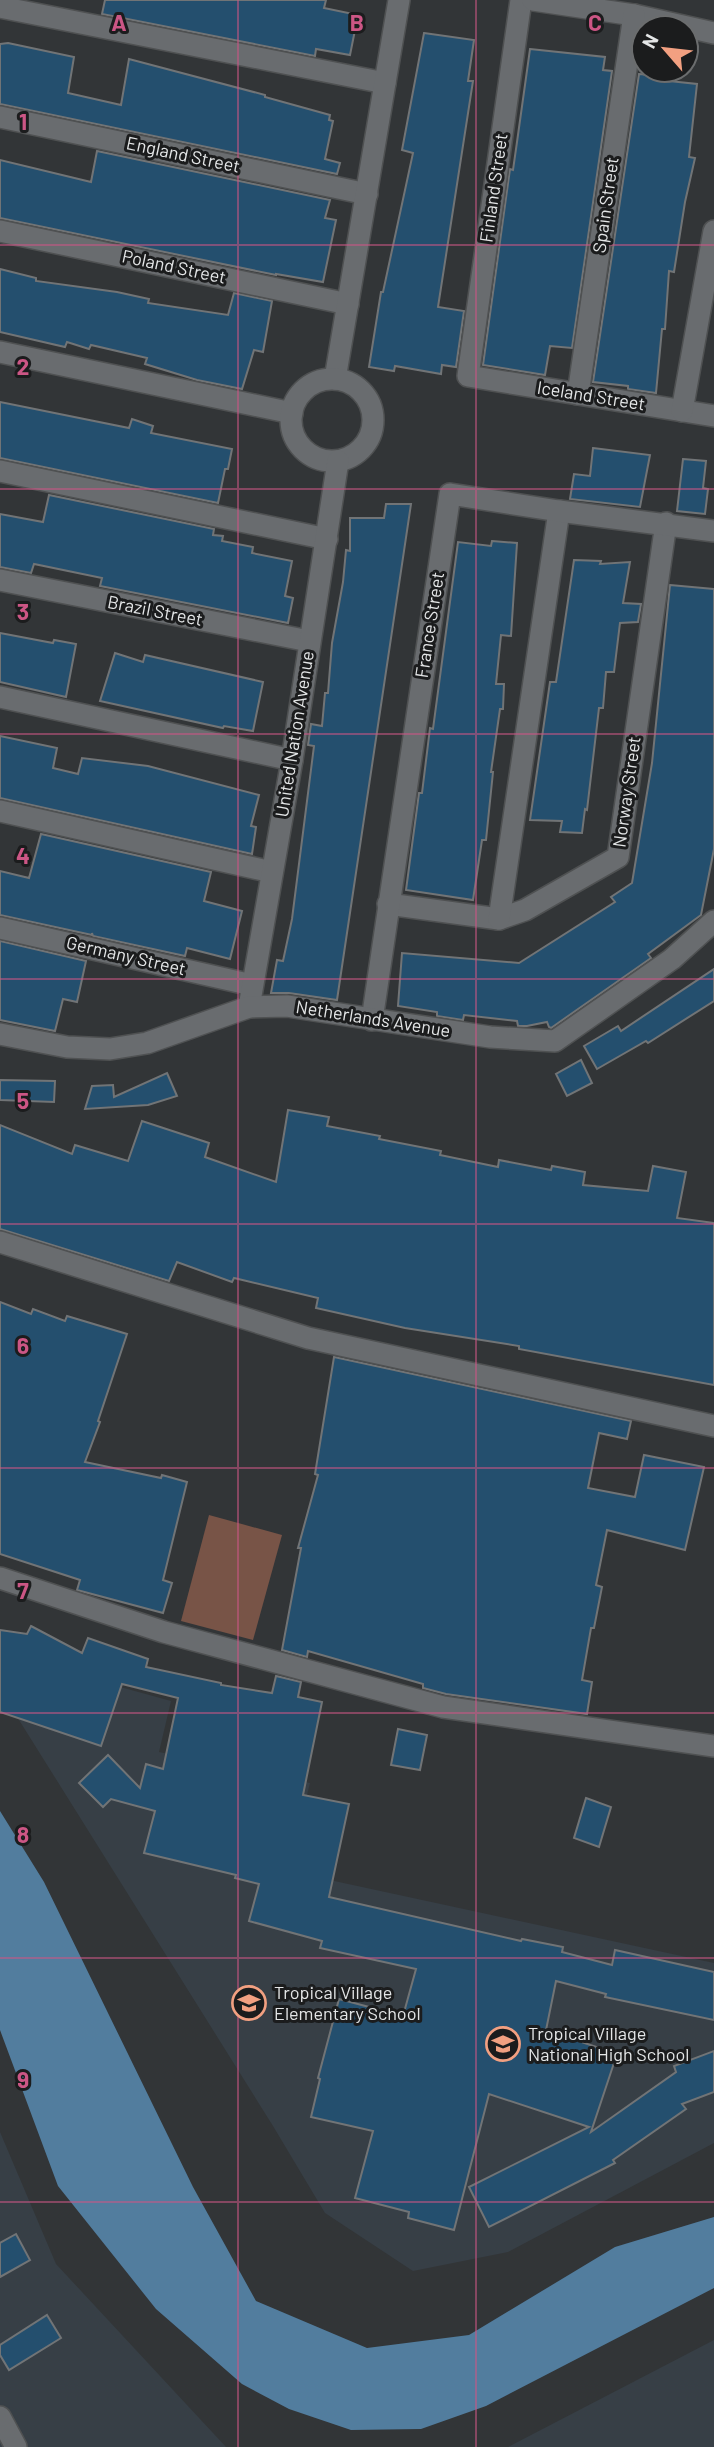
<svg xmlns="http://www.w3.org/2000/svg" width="714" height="2447" viewBox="0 0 714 2447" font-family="Barlow,sans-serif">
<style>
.built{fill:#373f46}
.green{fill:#785447}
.water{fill:#527d9e}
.building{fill:#244f6e;stroke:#717476;stroke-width:2}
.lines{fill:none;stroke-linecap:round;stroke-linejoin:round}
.minor-casing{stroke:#4f5152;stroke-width:24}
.minor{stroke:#696c6f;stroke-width:21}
.grid{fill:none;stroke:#cc5685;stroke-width:2;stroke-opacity:0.55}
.labels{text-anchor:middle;stroke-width:6;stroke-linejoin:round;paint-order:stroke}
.street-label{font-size:18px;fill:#e4e6e7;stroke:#1b1c1d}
.poi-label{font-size:18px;fill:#e4e6e7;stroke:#1b1c1d;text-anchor:start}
.grid-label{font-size:23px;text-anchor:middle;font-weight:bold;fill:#cc5685;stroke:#1b1c1d;stroke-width:6;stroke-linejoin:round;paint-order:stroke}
</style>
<rect width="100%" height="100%" fill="#323537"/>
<g class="built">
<path d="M37 1664 171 1701 159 1752 310 1783 288 1871 714 1963V2143L508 2252 413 2271 325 2213 273 2126 19 1720Z"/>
<path d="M0 2132 56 2264 226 2447H0Z"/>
<path d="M714 2340V2447H508Z"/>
</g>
<path class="green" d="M209 1515 282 1535 253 1640 181 1621Z"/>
<path class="water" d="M0 1811 44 1882 193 2187 256 2301 367 2348 469 2335 615 2247 714 2217V2288L486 2406 421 2429 351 2430 289 2409 242 2384 156 2309 58 2186 0 2030Z"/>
<g class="building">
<path d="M105 0H326L324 8 358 15 350 55 316 49 315 56 102 14Z"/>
<path d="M424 33 474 40 468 81H473L438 307 464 311 456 367 442 365 441 374 395 366 394 371 369 367 381 292H383L413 153 402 150Z"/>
<path d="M8 43 74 57 68 93 121 105 129 59 265 95V97L330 115 329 120 333 121 325 159 340 163 337 174 0 104V44Z"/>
<path d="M530 49 605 57 603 70 612 71 572 348 550 346 545 375 483 365 510 169 513 170 517 142Z"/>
<path d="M639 74 660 76 659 80 697 84 689 157 695 158 685 202 674 272 669 271 665 329H662L656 393 628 389V386L593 382Z"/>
<path d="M97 151 330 200 325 218 336 220 323 282 276 274V275L0 218V160L91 182Z"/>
<path d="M0 269 36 278V281L117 292 149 299 148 303 228 315 234 293 272 301 263 352 254 350 242 389 197 380 145 364 147 358 91 345 89 349 67 342 65 347 0 332Z"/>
<path d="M0 402 129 428 132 419 153 426 151 433 232 449 228 469H225L218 503 0 458Z"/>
<path d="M593 448 650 455 640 507 570 499 574 474 590 476Z"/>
<path d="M683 459 706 461 703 488 708 489 705 514 677 511Z"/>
<path d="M49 495 214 529 213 535 223 536 222 541 253 547 252 553 292 561 285 596 293 598 288 623 100 586 102 578 34 564 31 573 0 567V514L43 522Z"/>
<path d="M386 504H411L337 1000 289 993H271L277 960 283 961 292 919 314 746 308 745 311 724 322 726 325 693H328L332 643 343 582 346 550 350 551V518H384Z"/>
<path d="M492 541 517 543 511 636 501 635 496 684H504L503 709H500L491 772H493L486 840H482L473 900 406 890 419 793H422L430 728 433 729 458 542 491 546Z"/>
<path d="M574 560 601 561 600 564 630 562 623 603 641 604 638 622 620 623 614 672H606L603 708H599L587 810 585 809 582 833 560 832 562 821 530 820 550 682H556Z"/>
<path d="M670 585 714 589V849L701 915 648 954 651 958 551 1028 549 1027 547 1022 527 1026H518L517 1021 464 1015 463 1020 437 1016V1012L398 1006 402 953 519 963 615 902 611 897 632 883 652 763Z"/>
<path d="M0 633 53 643 54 640 76 644 66 697 0 682Z"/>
<path d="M115 653 143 662 145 655 263 682 253 731 224 726 223 728 100 701Z"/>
<path d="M0 736 57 748 53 768 78 774 82 758 148 766 259 795 251 826 256 827 252 854 0 798Z"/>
<path d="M41 834 211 872 204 901 242 911 230 959 187 948 185 956 93 936 92 933V935L0 915V871L29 878Z"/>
<path d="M0 941 86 961 77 1002 63 999 55 1031 0 1020Z"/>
<path d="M714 969V1001L648 1043 646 1041 597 1069 584 1046 618 1026 621 1031Z"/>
<path d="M581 1060 592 1083 567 1096 556 1074Z"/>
<path d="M167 1073 177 1096 148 1105 85 1109 92 1086 113 1085 114 1097Z"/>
<path d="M0 1080 55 1081 54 1102 0 1100Z"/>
<path d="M288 1110 329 1117 327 1126 380 1136 379 1139 441 1151 440 1155 498 1167 499 1160 551 1170 552 1166 585 1172 583 1185 648 1191 653 1166 686 1172 677 1218 714 1223V1385L519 1349V1346L405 1328 316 1308 318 1298 234 1278 232 1282 177 1262 169 1281 0 1229V1125L72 1154 75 1145 128 1161 142 1121 209 1143 205 1157 276 1182Z"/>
<path d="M0 1302 31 1314 33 1309 65 1321 67 1316 127 1334 98 1421 100 1422 85 1462 161 1478 162 1475 187 1482 163 1580 172 1583 163 1613 77 1590 80 1580 0 1554Z"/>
<path d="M334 1357 631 1421 627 1439 599 1433 588 1488 635 1497 644 1455 704 1467 685 1550 607 1530 596 1585 602 1587 594 1628H591L582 1680 592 1682 587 1714 446 1694 423 1688V1684L308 1651 307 1657 282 1650 301 1548H298L318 1475 315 1474Z"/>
<path d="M31 1626 82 1653 88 1638 148 1659 146 1667 221 1683V1685L272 1693 276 1676 301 1682 298 1697 322 1702 303 1795 349 1804 329 1897 521 1941 522 1939 563 1947 562 1952 612 1965 615 1950 714 1972V2020L605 1997 606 1994 556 1981 546 2030 617 2054 591 2132 676 2072 674 2066 714 2051V2092L682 2104 686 2109 613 2160 615 2163 489 2227 469 2187 589 2127 489 2094 454 2230 408 2218 409 2212 355 2198 373 2131 311 2117 320 2079 318 2078 339 1999 403 2016 416 1969 320 1948 322 1941 249 1921 259 1884 235 1878 236 1875 144 1853 155 1811 111 1799 103 1807 79 1783 108 1755 140 1788 146 1764 163 1769 178 1698 122 1684 101 1746 0 1712V1630L27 1634Z"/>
<path d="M398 1729 427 1735 420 1770 391 1765Z"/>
<path d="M586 1798 611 1807 599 1847 574 1838Z"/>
<path d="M16 2234 30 2260 0 2277V2243Z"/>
<path d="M47 2315 61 2338 9 2370 0 2355V2345Z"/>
</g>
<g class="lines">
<g class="minor-casing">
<g id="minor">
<path d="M521 0 468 376 714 416"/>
<path d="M533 0 634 15 714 33"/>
<path d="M0 7 385 83"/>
<path d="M0 117 367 194"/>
<path d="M0 231 348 304"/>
<path d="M0 352 292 413"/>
<path d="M335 379 399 0"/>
<circle cx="332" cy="420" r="41"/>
<path d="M578 394 634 15"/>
<path d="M682 411 714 231"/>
<path d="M0 471 327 539"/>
<path d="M0 580 309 641"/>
<path d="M0 697 292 760"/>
<path d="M0 811 272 872"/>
<path d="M388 904 499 919 525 910 618 857 666 523"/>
<path d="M499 919 559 511"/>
<path d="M0 928 252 985"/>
<path d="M249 1007 292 760 338 461"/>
<path d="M372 1020 450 494 559 511 714 531"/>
<path d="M0 1034 67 1047 110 1049 147 1043 249 1007 287 1006 490 1037 555 1041 672 959 714 921"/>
<path d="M0 1242 308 1338 714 1426"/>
<path d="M0 1578 164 1632 443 1707 714 1746"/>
<path d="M0 2417 16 2447"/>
</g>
</g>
<use href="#minor" class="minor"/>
</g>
<path class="grid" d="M238 0V2447M476 0V2447M0 245H714M0 489H714M0 734H714M0 979H714M0 1224H714M0 1468H714M0 1713H714M0 1958H714M0 2202H714"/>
<defs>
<g id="school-ring" transform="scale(1.75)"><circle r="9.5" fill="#1b1c1d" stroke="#f2a081" stroke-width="1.5"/><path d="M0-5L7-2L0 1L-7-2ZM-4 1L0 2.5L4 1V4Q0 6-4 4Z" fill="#f2a081"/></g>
</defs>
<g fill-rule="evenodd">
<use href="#school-ring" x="249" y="2003"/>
<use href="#school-ring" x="503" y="2044"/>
</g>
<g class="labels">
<g class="street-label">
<text transform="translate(183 155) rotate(12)" y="6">England Street</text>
<text transform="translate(494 188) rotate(-82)" y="6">Finland Street</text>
<text transform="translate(606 205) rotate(-82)" y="6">Spain Street</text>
<text transform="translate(174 267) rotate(12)" y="6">Poland Street</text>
<text transform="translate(591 396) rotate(9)" y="6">Iceland Street</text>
<text transform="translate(155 611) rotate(11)" y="6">Brazil Street</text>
<text transform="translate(430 625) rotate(-81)" y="6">France Street</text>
<text transform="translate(295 734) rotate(-81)" y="6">United Nation Avenue</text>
<text transform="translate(627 792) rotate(-82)" y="6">Norway Street</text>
<text transform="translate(126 956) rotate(13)" y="6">Germany Street</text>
<text transform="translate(373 1019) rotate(9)" y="6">Netherlands Avenue</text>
</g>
<g class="poi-label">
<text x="274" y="1999">Tropical Village<tspan x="274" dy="21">Elementary School</tspan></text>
<text x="528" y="2040">Tropical Village<tspan x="528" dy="21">National High School</tspan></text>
</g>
</g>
<g class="grid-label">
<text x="119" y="31">A</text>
<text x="357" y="31">B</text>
<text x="595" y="31">C</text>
<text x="23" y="130">1</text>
<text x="23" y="375">2</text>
<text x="23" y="620">3</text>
<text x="23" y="864">4</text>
<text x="23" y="1109">5</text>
<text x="23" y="1354">6</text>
<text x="23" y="1599">7</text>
<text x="23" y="1843">8</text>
<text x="23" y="2088">9</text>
</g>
<g transform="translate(665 49) rotate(298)"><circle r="33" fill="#1b1c1d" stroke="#6b6d6e" stroke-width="2"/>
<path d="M0-5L12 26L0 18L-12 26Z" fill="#f2a081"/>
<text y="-10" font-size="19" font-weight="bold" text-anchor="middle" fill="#e4e6e7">N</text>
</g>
</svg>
